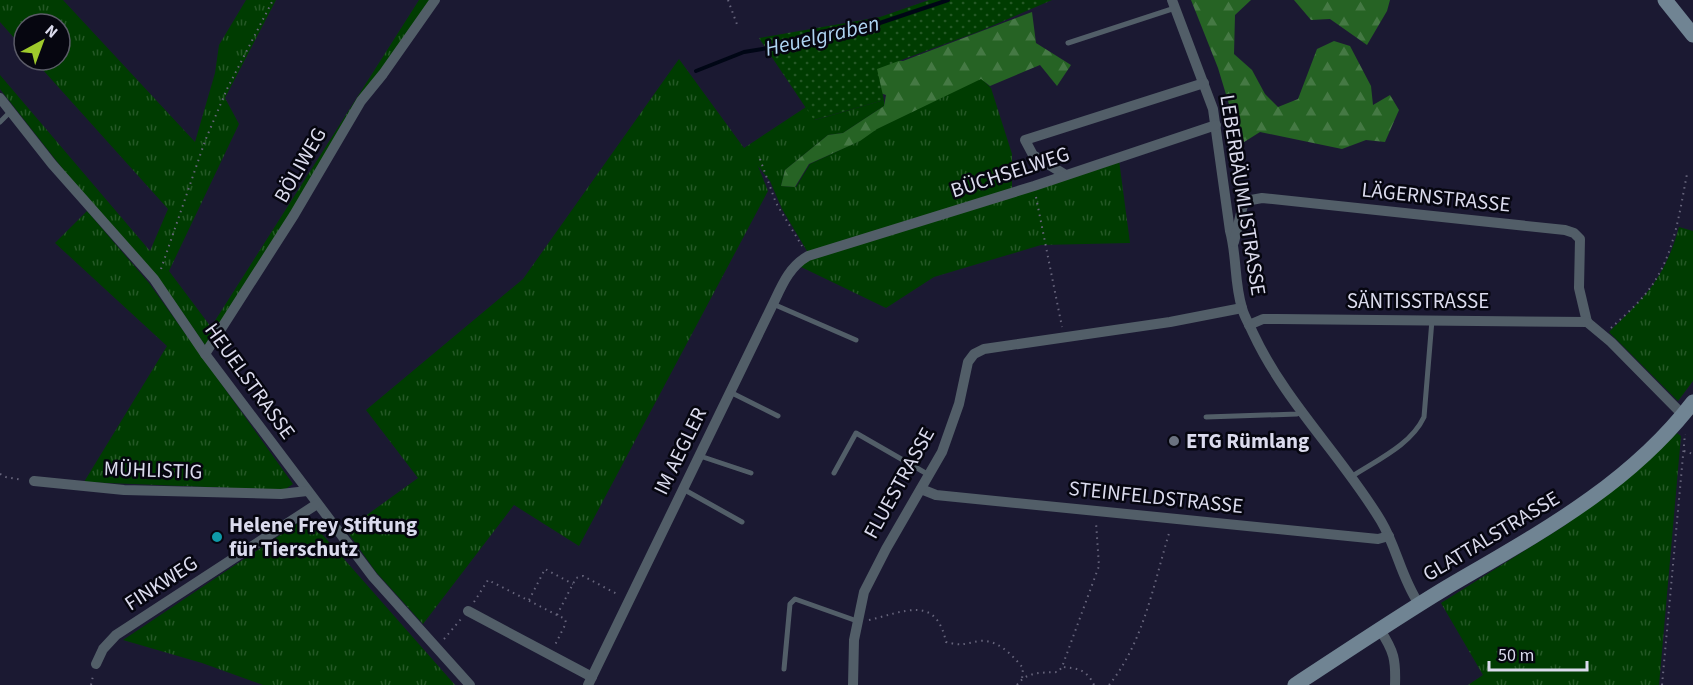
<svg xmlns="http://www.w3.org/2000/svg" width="1693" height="685" viewBox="0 0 1693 685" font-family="'Source Sans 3',sans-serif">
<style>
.grass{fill:url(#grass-tufts)}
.forest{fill:url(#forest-firs)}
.garden{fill:url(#garden-dots)}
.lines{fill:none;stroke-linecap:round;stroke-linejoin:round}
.stream{stroke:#000615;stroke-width:4}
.path{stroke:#67657c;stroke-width:2;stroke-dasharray:1.5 4.5;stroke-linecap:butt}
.lane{stroke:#525e68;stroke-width:5}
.street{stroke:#525e68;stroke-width:10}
.secondary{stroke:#708493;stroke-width:15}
.worship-dot{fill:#6b7280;stroke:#060610;stroke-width:2}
.culture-dot{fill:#0f9aa8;stroke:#060610;stroke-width:2}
.labels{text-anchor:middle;stroke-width:5;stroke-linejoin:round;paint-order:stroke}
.street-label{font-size:21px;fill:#dbdbed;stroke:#060610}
.poi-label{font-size:21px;font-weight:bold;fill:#dbdbed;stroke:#060610;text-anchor:start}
.water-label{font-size:22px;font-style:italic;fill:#afd4f2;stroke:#060610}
</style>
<defs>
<pattern id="grass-tufts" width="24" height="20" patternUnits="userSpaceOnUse" patternTransform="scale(1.5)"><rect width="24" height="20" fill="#003c01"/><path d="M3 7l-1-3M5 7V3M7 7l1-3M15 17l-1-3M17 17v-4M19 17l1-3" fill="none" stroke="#255826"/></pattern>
<pattern id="forest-firs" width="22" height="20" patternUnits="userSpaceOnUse" patternTransform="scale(1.5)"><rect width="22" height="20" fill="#266324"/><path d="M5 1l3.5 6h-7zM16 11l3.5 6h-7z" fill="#457944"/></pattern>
<pattern id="garden-dots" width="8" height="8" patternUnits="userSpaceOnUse" patternTransform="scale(1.5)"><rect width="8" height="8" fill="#003c01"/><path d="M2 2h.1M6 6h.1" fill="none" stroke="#255826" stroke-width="1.8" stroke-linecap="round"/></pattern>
</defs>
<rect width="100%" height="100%" fill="#1b1932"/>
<g class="grass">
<path d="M0 0H63L195 142 215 73 219 45 246 0H276L225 98 239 124 169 271 211 327 419 0H430L287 220 207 348 160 280 66 173 0 89V75L150 251 168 209 34 60H60V24H24V49L0 22Z"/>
<path d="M679 59 744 148 806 107 815 120 884 100V106L843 133 828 135 785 170 781 186 796 187 810 164 859 141 876 129 981 78 991 88 1012 154V195L1119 160 1130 243 1041 245 934 277 886 308 799 266 807 251 782 209 770 181 758 166 768 191 579 546 514 505 423 624 376 572 346 530 418 478 366 410 523 279Z"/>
<path d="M87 211 149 283 293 484 284 490 84 482 167 346 55 243Z"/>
<path d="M1679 227 1693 231V381L1678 401 1609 332C1645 297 1665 278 1679 227Z"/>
<path d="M1677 433 1681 436 1659 685H1468L1483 675 1441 603 1564 526 1650 459Z"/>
<path d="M307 517 455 685H263L202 663 123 640Z"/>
</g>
<g class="forest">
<path d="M1191 0H1251L1235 15 1234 54 1252 70 1265 94 1278 107 1298 99 1317 49 1334 41 1350 46 1371 86 1373 105 1390 95 1399 110 1385 142 1366 140 1342 149 1260 132 1241 144 1218 68Z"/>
<path d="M1294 0H1390L1387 11 1367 45 1330 19 1311 20Z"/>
<path d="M1032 12 1036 43 1071 65 1057 86 1040 65 990 86 981 79 877 129 860 141 809 164 795 187 781 186 785 170 828 135 843 133 884 106 886 95 856 85 875 59 903 61Z"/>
</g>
<path class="garden" d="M929 0H1052L980 31 877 69 884 100 814 120 759 38 880 17Z"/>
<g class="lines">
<path class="stream" d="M696 71 744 52 780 46 807 34 856 31 948 0"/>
<g class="path">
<path d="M728 0 738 27"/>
<path d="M760 159 776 203 802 246"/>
<path d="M1036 197 1062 327"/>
<path d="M161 269 205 141 227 89 273 0"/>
<path d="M1611 328C1623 317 1637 305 1647 292 1674 258 1679 215 1687 174"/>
<path d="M1684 451 1693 454"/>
<path d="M0 474 6 477 22 480"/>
<path d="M529 600 545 569 573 584"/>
<path d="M474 602 488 580 565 619 566 623 555 645"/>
<path d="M557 615 576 578 583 576 619 595"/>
<path d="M869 620C904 612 936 594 946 642 962 646 964 644 979 641 998 639 1012 655 1023 668L1022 679"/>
<path d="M444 639 461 619"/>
<path d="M91 685 93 676"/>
<path d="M1017 685C1027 671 1042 673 1058 672L1062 667"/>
<path d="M1094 685C1087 670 1078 668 1062 667L1099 566 1096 522"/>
<path d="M1109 685C1144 642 1154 582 1170 530"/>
<path d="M1662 685 1685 434"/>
</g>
<g class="lane">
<path d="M1068 43 1175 8"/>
<path d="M0 122 10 112"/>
<path d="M773 304 856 340"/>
<path d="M730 392 778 416"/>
<path d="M1206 417 1297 414 1302 412"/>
<path d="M700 456 751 473"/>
<path d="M834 473 856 433 929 475"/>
<path d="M1351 477C1377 460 1411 445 1424 417L1432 320"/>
<path d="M683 489 742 522"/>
<path d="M784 669 790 604 795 599 857 621"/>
</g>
<g class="street">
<path d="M1172 0 1213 109 1230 231C1237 256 1234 282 1242 308 1244 316 1249 324 1253 333 1285 402 1342 456 1381 521 1397 548 1401 577 1419 604"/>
<path d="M0 98 52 164 154 279 205 354 373 577 470 685"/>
<path d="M1064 174 1033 155 1025 140 1204 83"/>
<path d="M1234 242 1243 205 1251 200 1262 198 1565 230 1574 233 1580 239 1579 288 1587 322"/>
<path d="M1587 322 1611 342 1683 415"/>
<path d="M1249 325 1263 319H1278L1587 322"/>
<path d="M205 354 294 215 361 101 383 74 435 0"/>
<path d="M34 481 124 490 281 494 307 491"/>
<path d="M921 489 936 495 1378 539 1389 536"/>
<path d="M468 611 592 677"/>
<path d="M1380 630C1394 651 1396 660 1395 685"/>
<path d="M96 664 103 649 116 635 317 504"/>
<path d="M588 685 773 304C782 285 789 267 808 256L1034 186 1216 125"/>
<path d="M853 685 854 640 864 592 886 549 942 452 959 404 968 362 974 354 984 349 1170 322 1242 308"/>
</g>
<g class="secondary">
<path d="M1665 0 1693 35"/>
<path d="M1295 685C1344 653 1393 620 1444 589 1534 536 1628 487 1693 402"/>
</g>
</g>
<circle class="worship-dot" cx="1174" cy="441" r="6"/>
<circle class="culture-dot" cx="217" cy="537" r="6"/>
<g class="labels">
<g class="street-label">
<text transform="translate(300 165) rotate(-60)" y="7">BÖLIWEG</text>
<text transform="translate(1010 172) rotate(-18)" y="7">BÜCHSELWEG</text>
<text transform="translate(1243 195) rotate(81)" y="7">LEBERBÄUMLISTRASSE</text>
<text transform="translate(1436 197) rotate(6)" y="7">LÄGERNSTRASSE</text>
<text x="1418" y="308">SÄNTISSTRASSE</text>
<text transform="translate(250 381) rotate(54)" y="7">HEUELSTRASSE</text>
<text transform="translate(680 451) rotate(-64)" y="7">IM AEGLER</text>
<text transform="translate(153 470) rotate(2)" y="7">MÜHLISTIG</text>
<text transform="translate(899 483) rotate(-61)" y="7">FLUESTRASSE</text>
<text transform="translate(1156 497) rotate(6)" y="7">STEINFELDSTRASSE</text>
<text transform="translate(1491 536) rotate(-31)" y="7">GLATTALSTRASSE</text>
<text transform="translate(161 583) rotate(-33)" y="7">FINKWEG</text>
</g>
<g class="poi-label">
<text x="1186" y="448">ETG Rümlang</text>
<text x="229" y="532">Helene Frey Stiftung<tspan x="229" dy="24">für Tierschutz</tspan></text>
</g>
<g class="water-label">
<text transform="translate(822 35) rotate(-13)" y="8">Heuelgraben</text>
</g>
</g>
<g transform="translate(42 42) rotate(41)"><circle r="28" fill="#060610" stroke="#5b5b68" stroke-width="1.5"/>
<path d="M0-4.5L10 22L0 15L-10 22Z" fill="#9fca2c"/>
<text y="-9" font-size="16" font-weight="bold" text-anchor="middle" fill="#dbdbed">N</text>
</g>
<path d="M1489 661v9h98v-9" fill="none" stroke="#dbdbed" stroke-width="3"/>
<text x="1498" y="661" font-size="18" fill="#dbdbed" stroke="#060610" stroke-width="4.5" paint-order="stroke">50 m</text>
</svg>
